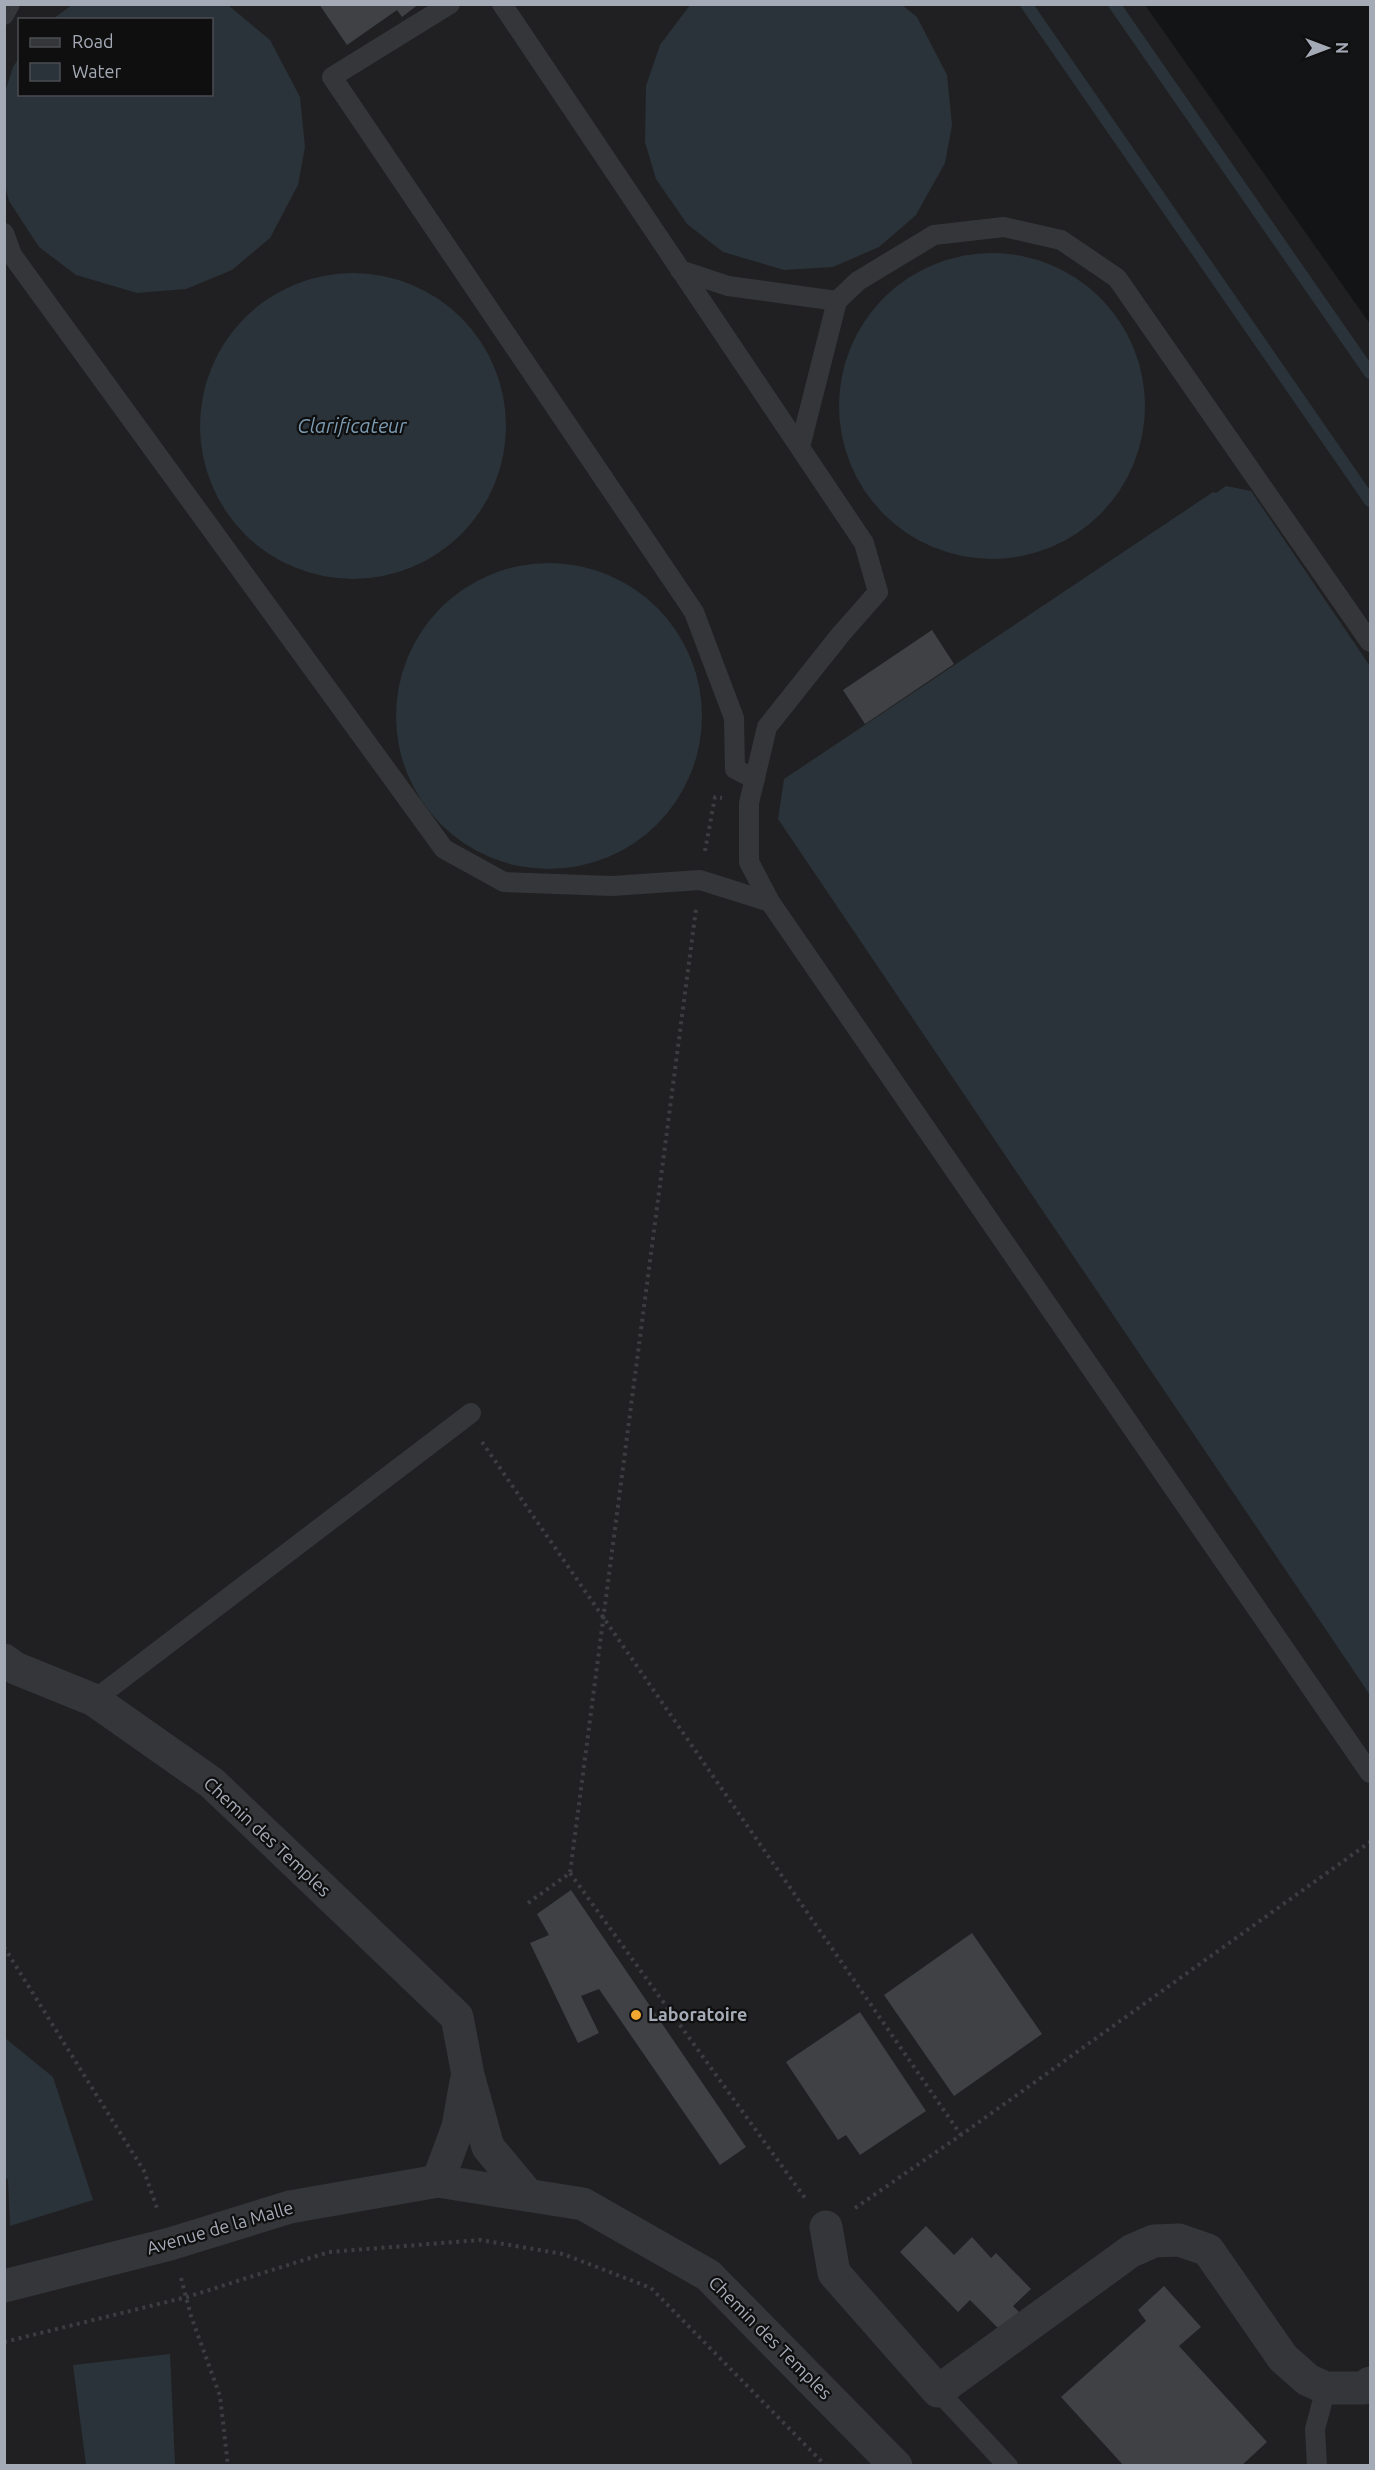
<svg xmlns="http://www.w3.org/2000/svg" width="1375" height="2470" viewBox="0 0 1375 2470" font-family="Ubuntu,sans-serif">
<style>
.built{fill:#202022;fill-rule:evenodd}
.water{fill:#2a3339}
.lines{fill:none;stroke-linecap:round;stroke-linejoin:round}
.stream{stroke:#2a3339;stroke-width:12}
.building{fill:#3f4145}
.path{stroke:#3b3d41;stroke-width:4;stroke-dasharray:3 4.5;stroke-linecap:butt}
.service{stroke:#35363a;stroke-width:20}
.minor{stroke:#35363a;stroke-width:33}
.poi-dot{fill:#f1a730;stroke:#0f0f10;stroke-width:2}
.labels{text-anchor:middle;stroke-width:4.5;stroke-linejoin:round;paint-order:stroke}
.street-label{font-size:18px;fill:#a5abb6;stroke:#0f0f10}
.poi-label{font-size:18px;font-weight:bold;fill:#a5abb6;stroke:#0f0f10;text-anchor:start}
.water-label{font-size:20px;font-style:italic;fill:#7c9bb1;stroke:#0f0f10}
</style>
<rect width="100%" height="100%" fill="#131415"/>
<path class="built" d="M5 5H1145L1370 324V2465L5 2466ZM20 20H212V94H20Z"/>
<g class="water">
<path d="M73 4 228 5 270 40 300 97 305 147 298 185 270 238 232 270 186 289 137 293 76 275 39 247 9 201 5 186V92L13 67 19 58 20 94H212V20L53 19Z"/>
<path d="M690 5H902L917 17 947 75 952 125 945 163 916 215 879 247 833 267 784 270 723 252 687 224 656 179 645 142 646 86 660 45Z"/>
<circle cx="992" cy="406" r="153"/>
<circle cx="353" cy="426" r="153"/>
<path d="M1226 486 1251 491 1370 666V1695L778 819 784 779 1213 492 1216 493Z"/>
<circle cx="549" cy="716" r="153"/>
<path d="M5 2038 53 2077 93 2200 10 2226 8 2180 4 2176Z"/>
<path d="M170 2354 175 2465H86L73 2365Z"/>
</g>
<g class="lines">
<g class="stream">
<path d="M1026 4 1370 501"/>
<path d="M1114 4 1370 373"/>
</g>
</g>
<g class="building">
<path d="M319 4H419L402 17 397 10 347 45Z"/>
<path d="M932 630 954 664 865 724 843 690Z"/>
<path d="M571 1890 746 2147 720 2165 599 1989 581 1996 599 2033 578 2043 530 1943 549 1935 537 1914Z"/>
<path d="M972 1933 1042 2034 954 2096 884 1995Z"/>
<path d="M860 2012 926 2111 860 2155 846 2135 838 2140 786 2062Z"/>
<path d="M926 2226 954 2255 972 2237 991 2258 996 2253 1031 2289 1013 2306 1019 2312 1000 2330 970 2300 958 2312 900 2252Z"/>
<path d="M1164 2286 1201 2327 1179 2346 1267 2442 1241 2466H1124L1061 2397 1146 2321 1138 2310Z"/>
</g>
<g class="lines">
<g class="path">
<path d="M705 851 715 797 722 798"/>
<path d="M482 1442 961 2135"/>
<path d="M570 1873 805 2198"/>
<path d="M528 1903 570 1873 696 909"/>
<path d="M4 1947 144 2171 158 2211"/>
<path d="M855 2208 961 2135 1370 1842"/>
<path d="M181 2278 191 2316 220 2396 228 2466"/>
<path d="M4 2342 187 2297 329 2252 480 2240 563 2254 651 2288 826 2466"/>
</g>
<g class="service">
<path d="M450 4 332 77 694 612 734 718 735 769 755 779"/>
<path d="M502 4 864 543 878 592 841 634 767 727 749 803V862L770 902 1370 1773"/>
<path d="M4 15 10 4"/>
<path d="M4 233 12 255 444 849 504 882 612 886 700 880 770 902"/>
<path d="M680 270 728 286 837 301"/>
<path d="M800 447 837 301 858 281 934 235 1004 227 1061 240 1117 278 1370 642"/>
<path d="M94 1700 471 1413"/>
<path d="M938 2391 1008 2466"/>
<path d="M1317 2466 1315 2429 1326 2388"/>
</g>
<g class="minor">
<path d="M4 1660 15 1668 94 1700 212 1783 457 2017 468 2075 488 2147 528 2195"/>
<path d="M438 2181 458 2127 466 2082"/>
<path d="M826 2227 834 2273 938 2391 1131 2251 1154 2241 1179 2240 1208 2250 1283 2358 1308 2380 1326 2388H1364L1370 2383"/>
<path d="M4 2286 170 2244 290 2207 438 2181 583 2204 708 2275 896 2466"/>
</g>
</g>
<circle class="poi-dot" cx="636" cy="2015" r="6"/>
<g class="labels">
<g class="street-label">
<text transform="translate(267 1837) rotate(43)" y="6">Chemin des Temples</text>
<text transform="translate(220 2228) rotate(-16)" y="6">Avenue de la Malle</text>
<text transform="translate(770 2338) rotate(45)" y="6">Chemin des Temples</text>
</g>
<g class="poi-label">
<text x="648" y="2021">Laboratoire</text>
</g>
<g class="water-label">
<text x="352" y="433">Clarificateur</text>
</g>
</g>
<rect width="1375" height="2470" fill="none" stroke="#a5abb6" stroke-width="12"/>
<rect x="18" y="18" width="195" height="78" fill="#0f0f10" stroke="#4b4d52" stroke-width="1.5"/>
<rect x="30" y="38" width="30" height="9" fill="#35363a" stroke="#4b4d52" stroke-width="1.5"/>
<text x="72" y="48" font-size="18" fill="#a5abb6">Road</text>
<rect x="30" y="63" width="30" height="18" fill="#2a3339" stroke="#4b4d52" stroke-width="1.5"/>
<text x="72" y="78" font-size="18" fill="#a5abb6">Water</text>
<g transform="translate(1327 48) rotate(90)" stroke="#0f0f10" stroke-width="4.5" paint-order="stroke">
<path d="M0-4.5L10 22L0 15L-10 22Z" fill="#a5abb6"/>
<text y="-9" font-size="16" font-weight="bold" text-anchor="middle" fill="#a5abb6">N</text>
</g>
</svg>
